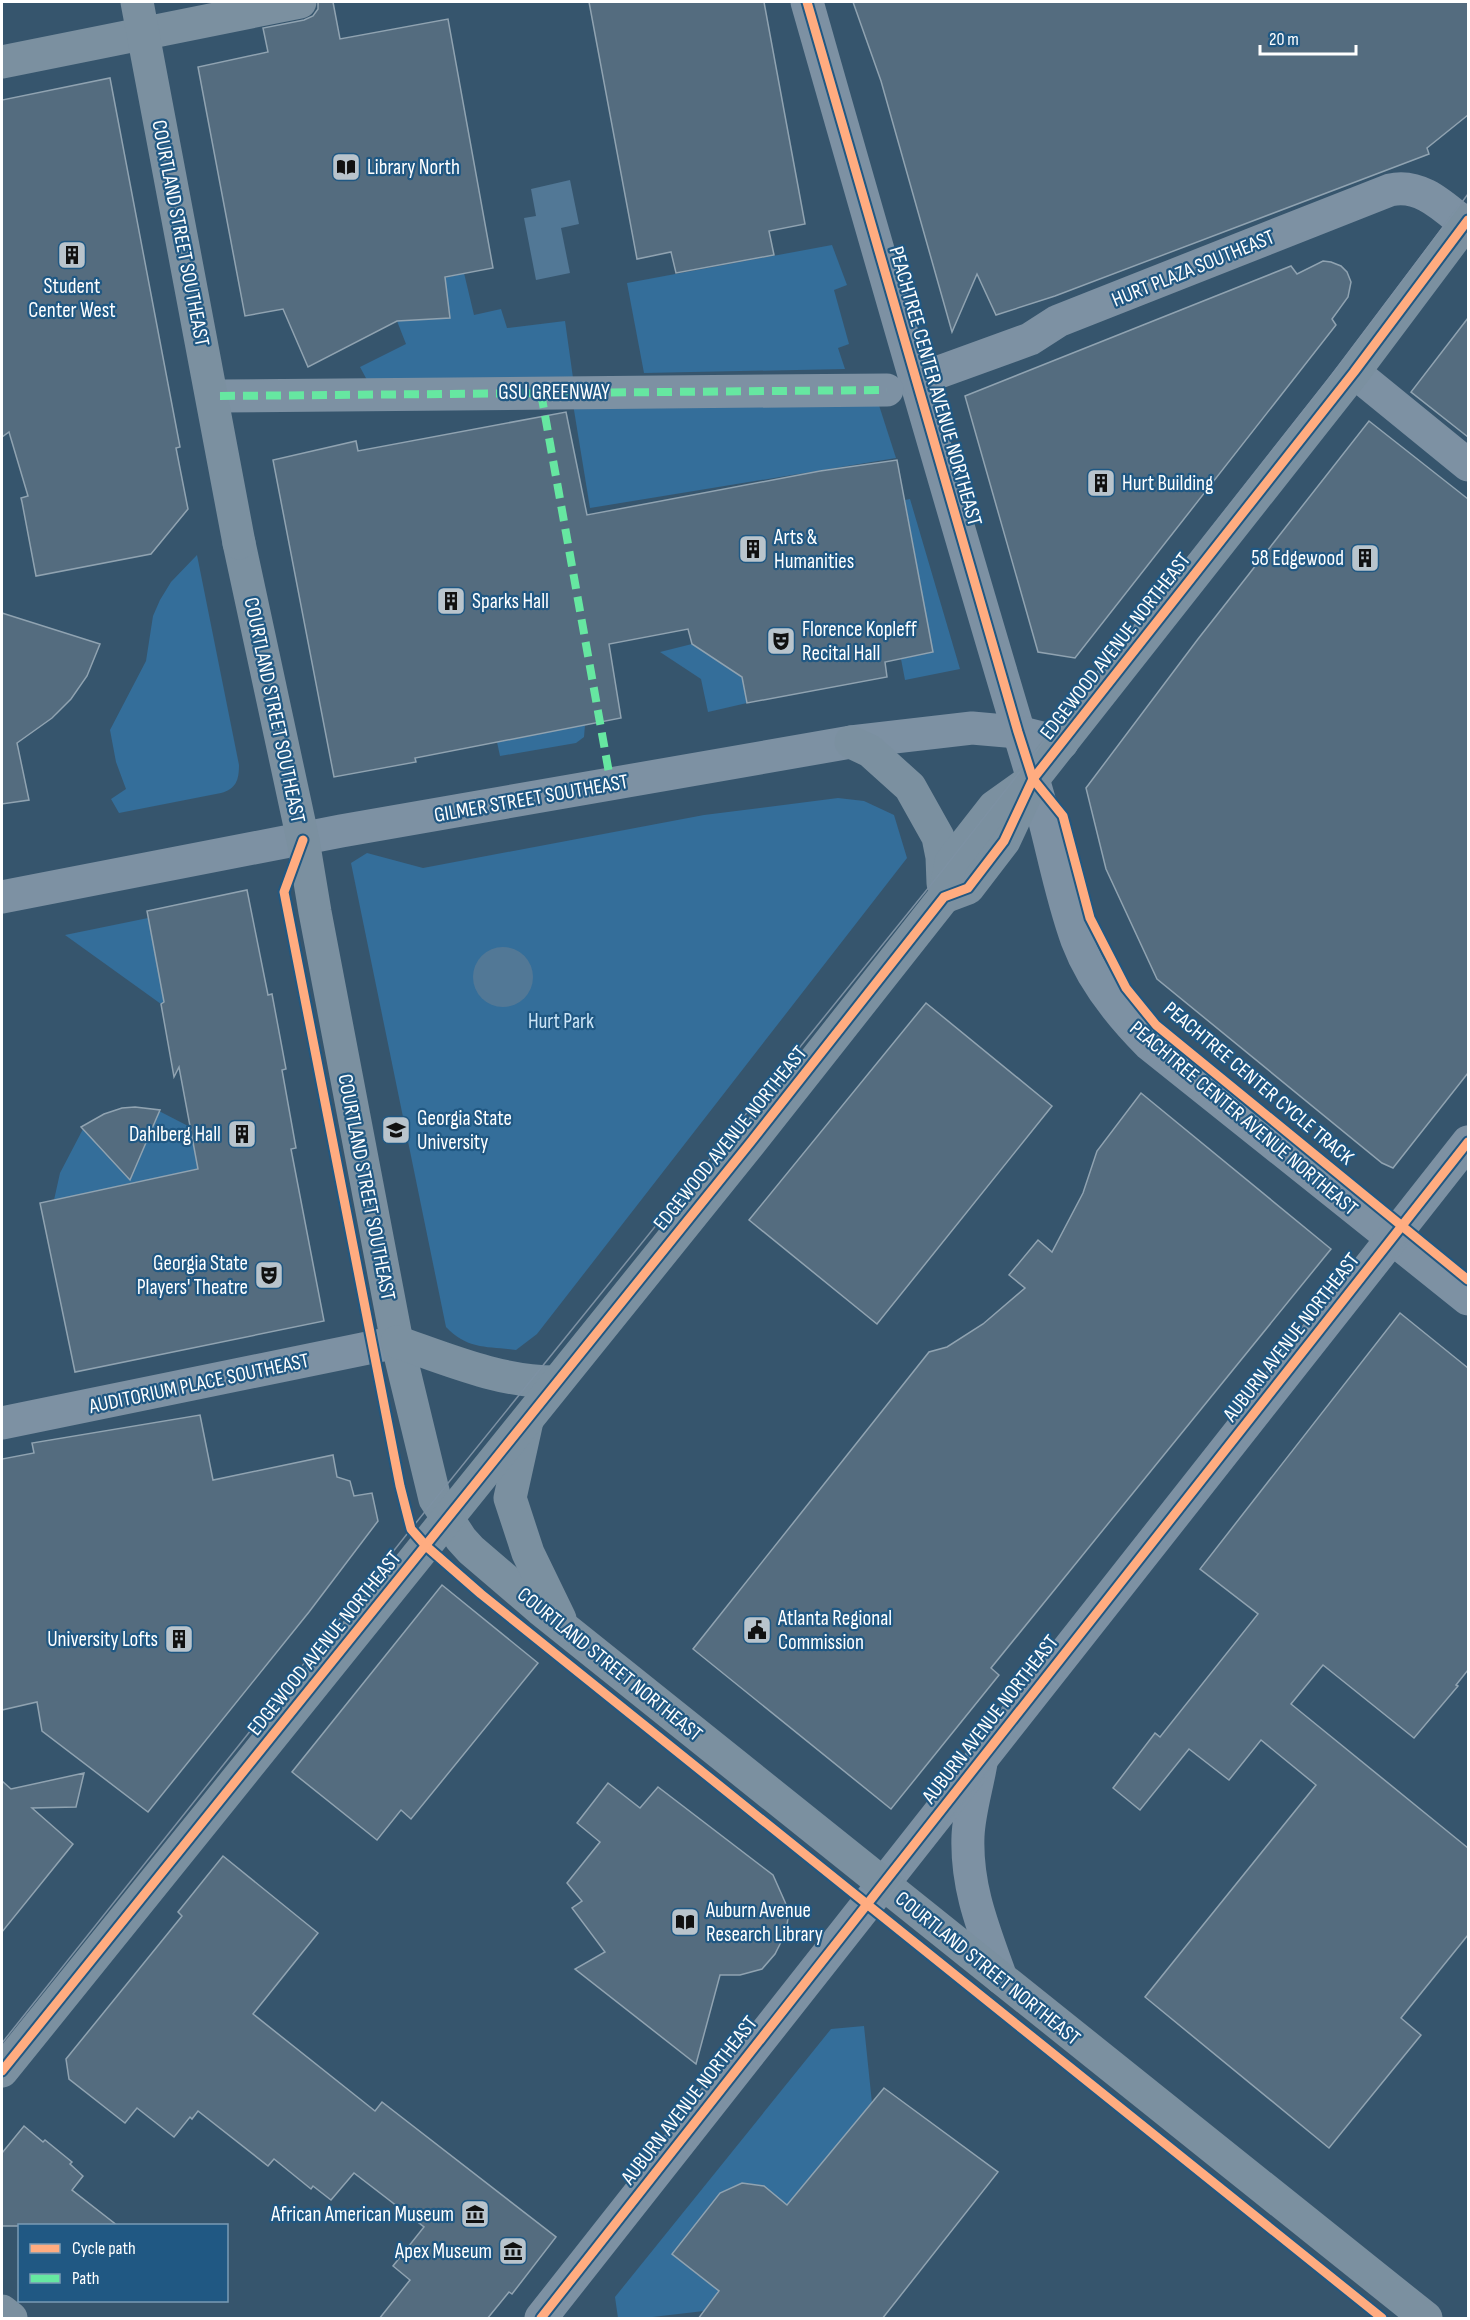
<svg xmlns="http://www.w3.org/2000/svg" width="1470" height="2320" viewBox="0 0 1470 2320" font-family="'Sofia Sans Condensed',sans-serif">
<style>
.green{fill:#346e9a}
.water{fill:#527896}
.building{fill:#546c7f;stroke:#90a3b1;stroke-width:1.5}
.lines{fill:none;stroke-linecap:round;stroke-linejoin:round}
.minor{stroke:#7d91a3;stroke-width:33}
.major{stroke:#7b90a0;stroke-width:33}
.tram{stroke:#7d91a3;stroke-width:1.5}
.major-bridge{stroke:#7b90a0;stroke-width:33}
.quiet{stroke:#66e7a1;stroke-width:8;stroke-dasharray:15 8;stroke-linecap:butt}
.cycleway-casing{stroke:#205883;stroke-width:13}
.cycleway{stroke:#ffac80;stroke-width:9}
.labels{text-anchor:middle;stroke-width:4.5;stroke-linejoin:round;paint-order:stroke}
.poi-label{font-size:21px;fill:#fff;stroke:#205883;text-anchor:start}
.street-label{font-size:21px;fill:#fff;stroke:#205883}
.park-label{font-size:21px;fill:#cce5f7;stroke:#205883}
</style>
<rect width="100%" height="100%" fill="#36556d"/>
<g class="green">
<path d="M832 245 847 285 834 290 849 344 838 348 845 369 644 373 627 283Z"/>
<path d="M464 273 474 315 501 309 507 328 565 321 575 392 374 393 360 367 406 344 397 321 445 278Z"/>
<path d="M876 396 896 458 590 508 573 404Z"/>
<path d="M910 499 960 669 905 680 901 659 933 652 905 500Z"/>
<path d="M197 555 239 765C239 780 236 789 221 793L119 813 111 799 126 789 116 762 110 730 146 661 153 616 160 600 171 582Z"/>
<path d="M692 644 742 677 747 703 708 712 701 679 660 652Z"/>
<path d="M585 725 584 737 576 743 500 756 497 742Z"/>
<path d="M838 798 864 801 894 815 907 858 537 1334 516 1350C487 1346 468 1350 446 1327L351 863 367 853 423 868 704 815Z"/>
<path d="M148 918 164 1002 161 1004 65 935Z"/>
<path d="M159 1111 190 1127 207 1167 54 1200 60 1173 83 1129 143 1148Z"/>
<path d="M864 2026 872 2103 787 2205 764 2186 742 2183 720 2193 672 2254 720 2291 704 2311 644 2318H618L615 2297 831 2029Z"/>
</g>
<g class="water">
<path d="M570 180 579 224 561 228 570 273 536 280 524 218 536 216 531 189Z"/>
<circle cx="503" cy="977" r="30"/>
</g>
<g class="building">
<path d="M318 2H333L340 39 448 19 493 268 445 277 450 318 397 321 308 367 283 309 245 316 198 67 268 52 263 28 304 20 313 16 318 9Z"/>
<path d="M589 2H764L805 224 769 231 774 255 676 273 671 252 637 259Z"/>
<path d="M853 2H1468V115L1427 148 1429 154 1055 296 996 315 977 274 952 332 881 81Z"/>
<path d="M110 78 180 447 176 448 188 509 151 554 36 576 22 502 21 498 28 496 9 432 2 437V100Z"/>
<path d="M1323 261 1331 262 1341 266 1347 272 1351 282 1348 297 1332 319 1336 325 1075 658 1038 652 965 396 1291 266 1297 274Z"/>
<path d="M1468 318V437L1411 392Z"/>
<path d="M566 412 587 515 820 471 897 460 933 652 885 662 887 677 747 703 742 677 692 644 688 629 609 644 621 718 415 758 416 762 334 777 273 460 356 441 358 451Z"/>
<path d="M1369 421 1468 499V1073L1393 1168 1382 1163 1157 979 1106 869 1086 788 1198 639Z"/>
<path d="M2 613 100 644 87 676 71 699 52 718 17 743 29 800 2 804Z"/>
<path d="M247 890 268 995 272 994 286 1069 282 1070 296 1148 291 1149 324 1321 75 1372 40 1203 198 1169 179 1067 174 1077 161 1004 164 1002 147 911Z"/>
<path d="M926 1003 1052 1106 877 1324 749 1220Z"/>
<path d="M1141 1093 1331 1249 991 1668 999 1675 891 1809 693 1649 929 1352 947 1347 983 1324 1025 1288 1009 1275 1038 1240 1052 1252 1083 1193 1097 1151Z"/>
<path d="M135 1107 160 1110 130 1180 81 1127 104 1114 122 1108Z"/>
<path d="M1400 1313 1468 1368V1670L1456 1685 1458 1686 1414 1738 1323 1665 1291 1704 1468 1848V1935L1401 2018 1421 2035 1329 2148 1145 1997 1316 1785 1261 1740 1229 1780 1189 1749 1140 1810 1113 1788 1155 1733 1160 1737 1258 1614 1200 1569Z"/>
<path d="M200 1415 213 1480 333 1455 337 1477 350 1481 354 1496 372 1493 378 1521 309 1612 148 1812 42 1731 37 1702 2 1710V1459L34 1453 32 1443Z"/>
<path d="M442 1585 538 1663 411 1819 401 1810 377 1840 292 1772Z"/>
<path d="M84 1773 76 1807 32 1808 73 1844 2 1932V1781L11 1789Z"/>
<path d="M608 1783 640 1808 658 1787 773 1875 789 1911 786 1932 775 1954 762 1969 740 1975H720L696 2064 575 1969 605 1952 572 1908 582 1901 567 1883 600 1842 577 1823Z"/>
<path d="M223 1856 318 1933 253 2014 375 2111 382 2102 556 2237 512 2294 509 2292 487 2319H379L410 2280 393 2266 424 2227 354 2173 331 2200 313 2186 311 2189 274 2159 268 2166 198 2111 192 2119 190 2117 174 2137 137 2108 125 2123 69 2079 66 2059 182 1916 178 1912Z"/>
<path d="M884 2088 998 2172 882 2319H698L719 2291 672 2254 720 2193 742 2183 764 2186 787 2205Z"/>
<path d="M24 2126 43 2142 45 2140 72 2162 70 2164 83 2176 72 2190 118 2226H2V2153Z"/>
</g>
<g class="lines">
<g class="minor">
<path d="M807 2C881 261 955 521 1033 779 1050 832 1058 888 1077 940 1092 980 1119 1014 1149 1044L1468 1299"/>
<path d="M1354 372 1468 465"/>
<path d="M917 380 1030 339 1058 321 1390 190C1420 183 1443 206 1465 224"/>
<path d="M220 396 887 390"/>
<path d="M2 897 341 831 851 742 972 728 1018 732 1062 743"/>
<path d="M2 1423 397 1342"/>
<path d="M981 1763C977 1787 969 1812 968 1836 966 1888 984 1930 1001 1978"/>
<path d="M541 2318 1468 1142"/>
</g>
<g class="major">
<path d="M2 62 300 2"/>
<path d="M239 543 303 840 315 912 397 1342 435 1499 461 1539 471 1550 540 1609 1426 2318"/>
<path d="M851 742 870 751 910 787 938 837 942 857 943 883"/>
<path d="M944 897 968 888 1004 841 1033 779 1354 372 1468 220"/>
<path d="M397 1342C449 1360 500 1382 556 1382"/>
<path d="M527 1421 510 1498 528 1553 560 1619"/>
<path d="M2 2071 750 1143 944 897 951 862 994 807 1033 779"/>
<path d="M2 2311 11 2318"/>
</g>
<g class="tram">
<path d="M2 2043 411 1529 942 871 1327 381 1468 194"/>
<path d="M556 2318 1468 1163"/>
</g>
<path class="major-bridge" d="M137 2 239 543"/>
<g class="quiet">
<path d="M541 393 611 784"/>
<path d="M220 396 887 390"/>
</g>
<g class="cycleway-casing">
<g id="cycleway">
<path d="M807 2 1018 732 1033 779 1063 816 1090 918 1126 988 1156 1025 1468 1280"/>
<path d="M303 840 284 892 400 1486 411 1529 426 1546 481 1594 1382 2318"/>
<path d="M2 2071 750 1143 944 897 968 888 1004 841 1033 779 1354 372 1468 220"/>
<path d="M541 2318 1468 1142"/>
</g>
</g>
<use href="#cycleway" class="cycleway"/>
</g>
<defs>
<g id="library-square" transform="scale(1.5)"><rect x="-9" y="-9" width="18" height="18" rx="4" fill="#b9c4cc" stroke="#205883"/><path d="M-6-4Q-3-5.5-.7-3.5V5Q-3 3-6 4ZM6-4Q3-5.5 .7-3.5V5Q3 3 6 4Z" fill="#111"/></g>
<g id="building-square" transform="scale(1.5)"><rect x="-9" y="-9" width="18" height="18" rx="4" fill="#b9c4cc" stroke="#205883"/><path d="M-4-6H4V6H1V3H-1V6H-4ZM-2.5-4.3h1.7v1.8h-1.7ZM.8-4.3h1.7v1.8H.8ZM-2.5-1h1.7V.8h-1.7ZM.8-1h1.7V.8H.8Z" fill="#111"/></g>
<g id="theatre-square" transform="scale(1.5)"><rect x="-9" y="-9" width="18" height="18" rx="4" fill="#b9c4cc" stroke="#205883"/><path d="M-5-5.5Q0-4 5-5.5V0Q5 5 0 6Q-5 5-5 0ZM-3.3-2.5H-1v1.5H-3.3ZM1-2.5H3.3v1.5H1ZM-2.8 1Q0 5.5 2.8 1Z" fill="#111"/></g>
<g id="university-square" transform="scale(1.5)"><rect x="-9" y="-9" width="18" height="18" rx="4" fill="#b9c4cc" stroke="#205883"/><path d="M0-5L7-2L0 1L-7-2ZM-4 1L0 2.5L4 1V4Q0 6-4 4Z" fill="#111"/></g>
<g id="civic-square" transform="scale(1.5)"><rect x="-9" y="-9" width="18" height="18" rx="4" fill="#b9c4cc" stroke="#205883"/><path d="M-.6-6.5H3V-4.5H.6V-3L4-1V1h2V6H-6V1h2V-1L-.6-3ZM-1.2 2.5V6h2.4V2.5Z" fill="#111"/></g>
<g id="museum-square" transform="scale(1.5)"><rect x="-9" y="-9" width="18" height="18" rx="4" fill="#b9c4cc" stroke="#205883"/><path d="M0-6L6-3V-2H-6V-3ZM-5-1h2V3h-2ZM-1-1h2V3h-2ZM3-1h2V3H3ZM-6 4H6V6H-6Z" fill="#111"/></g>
</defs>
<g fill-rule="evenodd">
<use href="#library-square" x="346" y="167"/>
<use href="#building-square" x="72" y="255"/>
<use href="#building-square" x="1101" y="483"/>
<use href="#building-square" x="753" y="549"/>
<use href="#building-square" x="1365" y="558"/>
<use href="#building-square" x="451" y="601"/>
<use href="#theatre-square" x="781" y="641"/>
<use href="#university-square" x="396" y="1130"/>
<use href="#building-square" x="242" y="1134"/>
<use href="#theatre-square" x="269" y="1275"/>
<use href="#civic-square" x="757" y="1630"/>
<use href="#building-square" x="179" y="1639"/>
<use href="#library-square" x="685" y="1922"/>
<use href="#museum-square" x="475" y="2214"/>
<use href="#museum-square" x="513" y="2251"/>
</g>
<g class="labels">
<g class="poi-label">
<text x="367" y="174">Library North</text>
<text x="72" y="293" text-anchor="middle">Student<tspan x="72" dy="24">Center West</tspan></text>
<text x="1122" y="490">Hurt Building</text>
<text x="774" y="544">Arts &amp;<tspan x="774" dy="24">Humanities</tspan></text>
<text x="1344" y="565" text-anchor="end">58 Edgewood</text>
<text x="472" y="608">Sparks Hall</text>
<text x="802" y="636">Florence Kopleff<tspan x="802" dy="24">Recital Hall</tspan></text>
<text x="417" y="1125">Georgia State<tspan x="417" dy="24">University</tspan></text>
<text x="221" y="1141" text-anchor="end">Dahlberg Hall</text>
<text x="248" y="1270" text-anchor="end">Georgia State<tspan x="248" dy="24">Players' Theatre</tspan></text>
<text x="778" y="1625">Atlanta Regional<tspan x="778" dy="24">Commission</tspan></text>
<text x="158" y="1646" text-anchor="end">University Lofts</text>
<text x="706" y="1917">Auburn Avenue<tspan x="706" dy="24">Research Library</tspan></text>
<text x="454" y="2221" text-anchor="end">African American Museum</text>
<text x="492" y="2258" text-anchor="end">Apex Museum</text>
</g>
<g class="street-label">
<text transform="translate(181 233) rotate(79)" y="7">COURTLAND STREET SOUTHEAST</text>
<text transform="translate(1193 268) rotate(-22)" y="7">HURT PLAZA SOUTHEAST</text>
<text transform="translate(936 386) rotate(74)" y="7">PEACHTREE CENTER AVENUE NORTHEAST</text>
<text x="554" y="399">GSU GREENWAY</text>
<text transform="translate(1115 646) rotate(-52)" y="7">EDGEWOOD AVENUE NORTHEAST</text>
<text transform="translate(275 710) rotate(78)" y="7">COURTLAND STREET SOUTHEAST</text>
<text transform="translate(531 798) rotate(-10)" y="7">GILMER STREET SOUTHEAST</text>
<text transform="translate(1259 1083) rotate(40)" y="7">PEACHTREE CENTER CYCLE TRACK</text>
<text transform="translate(1244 1118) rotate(40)" y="7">PEACHTREE CENTER AVENUE NORTHEAST</text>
<text transform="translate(730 1138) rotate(-51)" y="7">EDGEWOOD AVENUE NORTHEAST</text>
<text transform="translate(367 1187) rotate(79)" y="7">COURTLAND STREET SOUTHEAST</text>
<text transform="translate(1291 1337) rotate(-52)" y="7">AUBURN AVENUE NORTHEAST</text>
<text transform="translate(199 1383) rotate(-12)" y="7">AUDITORIUM PLACE SOUTHEAST</text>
<text transform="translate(324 1643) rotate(-51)" y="7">EDGEWOOD AVENUE NORTHEAST</text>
<text transform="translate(610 1664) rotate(39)" y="7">COURTLAND STREET NORTHEAST</text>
<text transform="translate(990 1719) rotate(-52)" y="7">AUBURN AVENUE NORTHEAST</text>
<text transform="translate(988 1968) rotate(39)" y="7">COURTLAND STREET NORTHEAST</text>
<text transform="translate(689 2100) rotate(-52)" y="7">AUBURN AVENUE NORTHEAST</text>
</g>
<g class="park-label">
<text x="561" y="1028">Hurt Park</text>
</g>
</g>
<rect width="1470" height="2320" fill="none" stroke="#ffffff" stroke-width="6"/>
<rect x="18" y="2224" width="210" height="78" fill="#205883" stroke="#799bb5" stroke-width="1.5"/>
<rect x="30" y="2244" width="30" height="9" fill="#ffac80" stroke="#799bb5" stroke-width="1.5"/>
<text x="72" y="2254" font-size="18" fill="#ffffff">Cycle path</text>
<rect x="30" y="2274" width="30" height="9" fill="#66e7a1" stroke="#799bb5" stroke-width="1.5"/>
<text x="72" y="2284" font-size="18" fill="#ffffff">Path</text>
<path d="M1260 45v9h96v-9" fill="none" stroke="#ffffff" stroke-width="3"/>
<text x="1269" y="45" font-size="18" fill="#ffffff" stroke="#205883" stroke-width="4.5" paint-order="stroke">20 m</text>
</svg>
